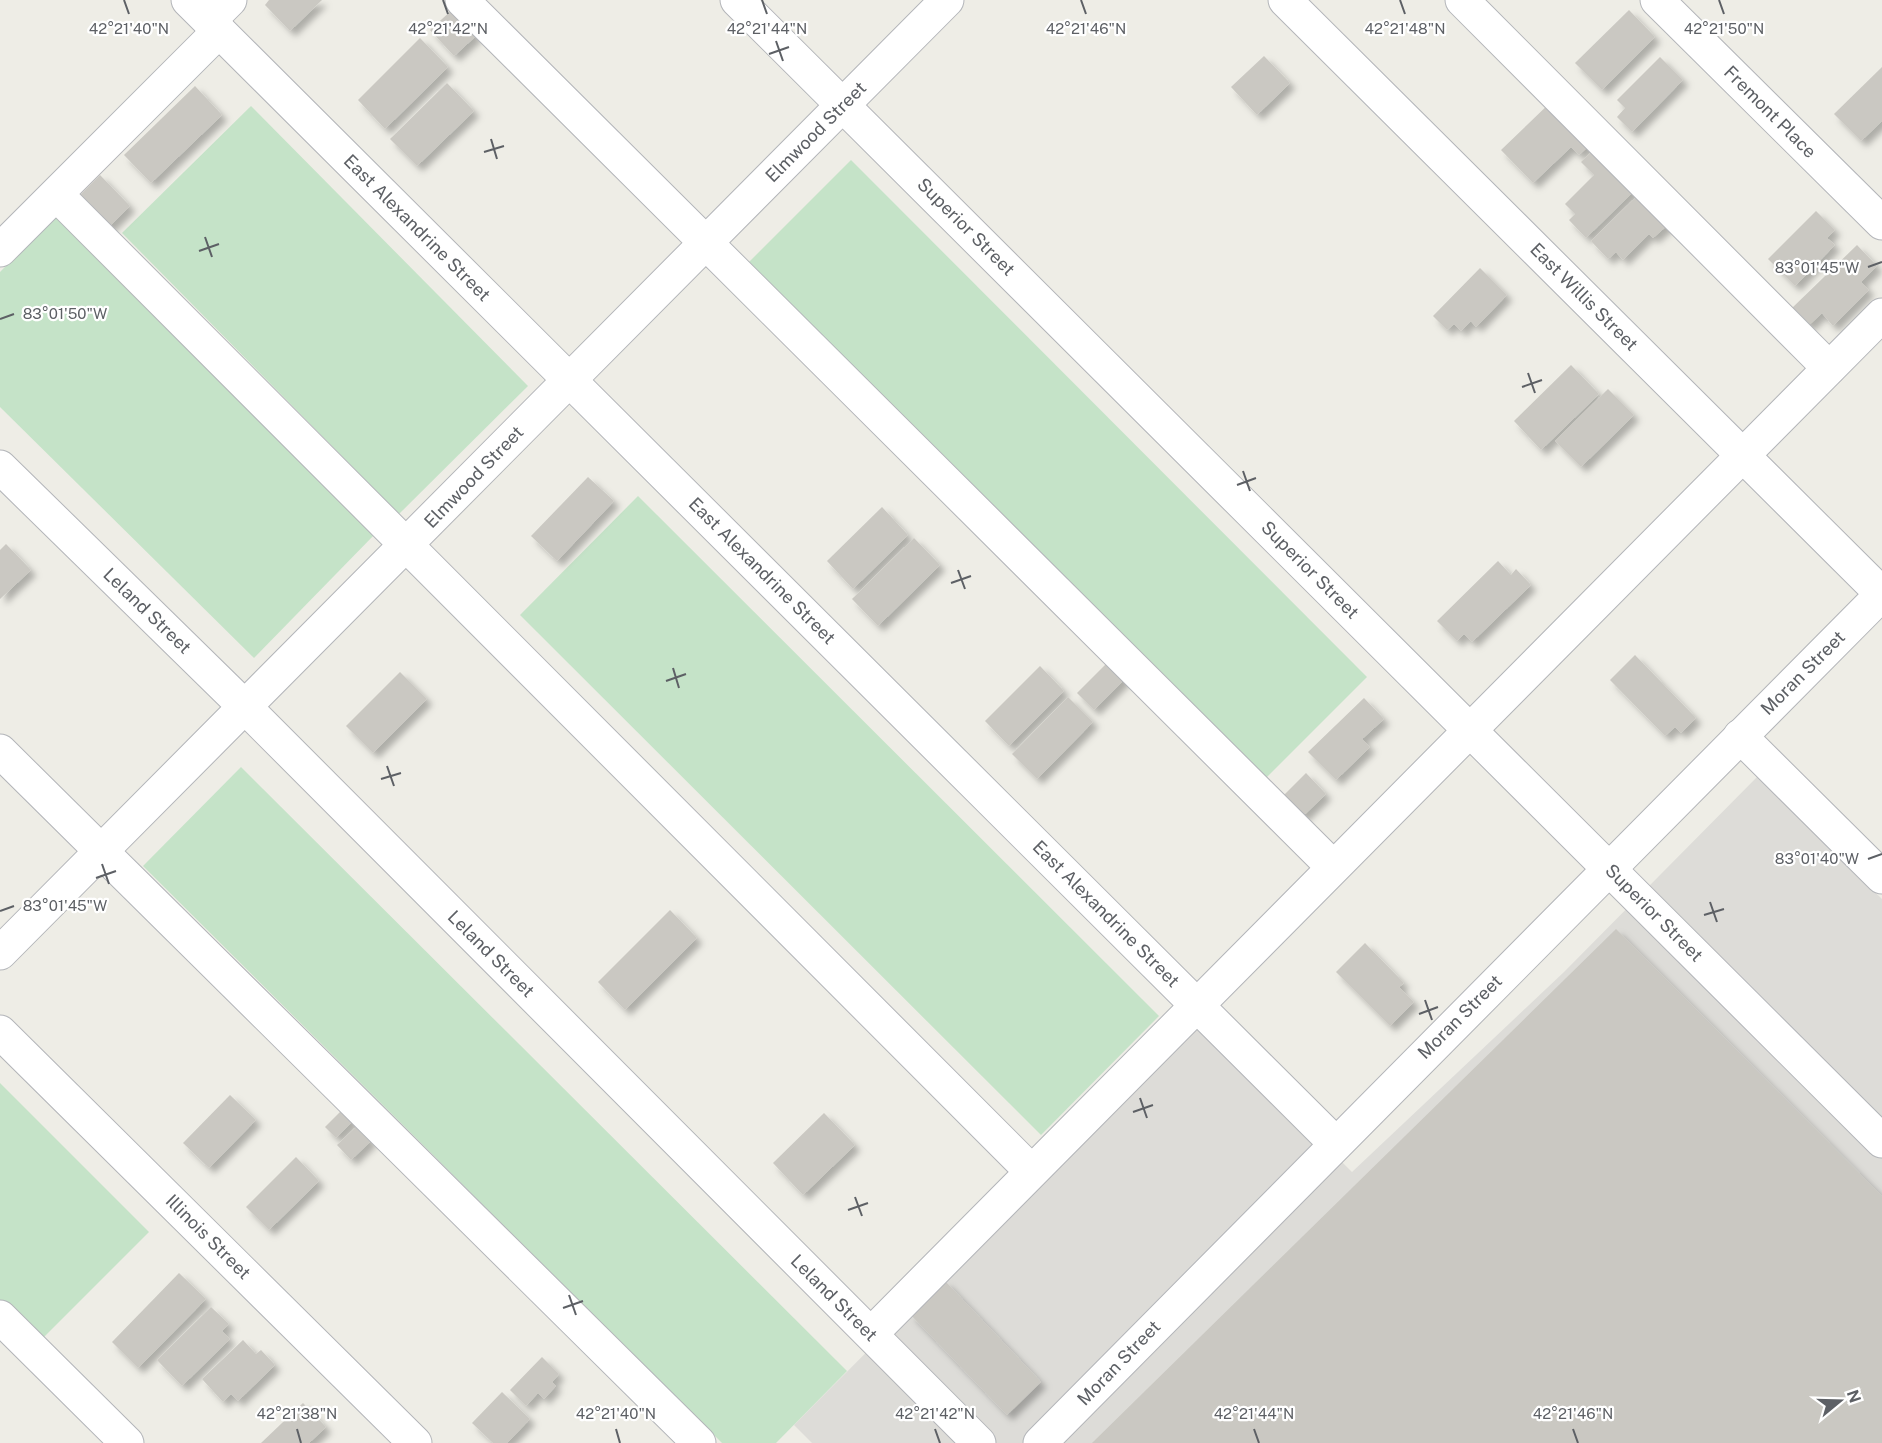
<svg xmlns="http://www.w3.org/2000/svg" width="1882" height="1443" viewBox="0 0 1882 1443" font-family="'Public Sans',sans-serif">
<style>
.industrial{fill:#dddcd8}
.green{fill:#c5e3c8}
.building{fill:#cac8c2;filter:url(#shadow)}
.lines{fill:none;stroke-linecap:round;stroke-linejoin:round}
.minor-casing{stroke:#b3b5b9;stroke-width:35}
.minor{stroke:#fff;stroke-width:33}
.ticks{fill:none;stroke:#5d6065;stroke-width:2}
.labels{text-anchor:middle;stroke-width:4.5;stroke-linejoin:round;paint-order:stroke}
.street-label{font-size:18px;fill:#5d6065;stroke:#fff}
.ticks-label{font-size:15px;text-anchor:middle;fill:#5d6065;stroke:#fff;stroke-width:4.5;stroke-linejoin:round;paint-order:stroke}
</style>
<defs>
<filter id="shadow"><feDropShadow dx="5.5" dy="5.5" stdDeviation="3" flood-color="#0004"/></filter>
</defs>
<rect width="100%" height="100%" fill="#eeede6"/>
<path class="industrial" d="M1757 777 1882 899V1443H812L794 1425 1198 1019 1352 1172 1564 972Z"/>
<g class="green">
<path d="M251 106 528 386 399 514 122 233Z"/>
<path d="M851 160 1367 677 1265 779 749 262Z"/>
<path d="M55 216 376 533 254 658 0 407V272Z"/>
<path d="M638 496 1159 1016 1041 1135 520 615Z"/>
<path d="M241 767 847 1371 776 1443H722L143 866Z"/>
<path d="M0 1083 149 1232 37 1344 0 1306Z"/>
</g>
<g class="building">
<path d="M269 0H322L290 31 265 5Z"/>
<path d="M453 9 477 35 454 56 430 30Z"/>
<path d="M1629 10 1655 37 1602 90 1575 63Z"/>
<path d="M420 38 448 67 385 129 358 100Z"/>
<path d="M1264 56 1290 83 1257 115 1231 87Z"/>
<path d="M1660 57 1683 80 1632 132 1617 117 1625 108 1617 100Z"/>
<path d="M1882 67V121L1861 141 1834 114Z"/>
<path d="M447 83 474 111 417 166 390 139Z"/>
<path d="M195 86 222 115 151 183 124 155Z"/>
<path d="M1554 99 1594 141 1579 155 1571 147 1533 183 1501 150Z"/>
<path d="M1598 145 1638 187 1586 238 1569 220 1575 214 1565 204 1594 175 1581 162Z"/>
<path d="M100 175 130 206 108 228 78 197Z"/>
<path d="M1640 193 1670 223 1653 238 1649 234 1623 260 1616 252 1608 259 1591 241Z"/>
<path d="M1816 211 1835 230 1827 238 1835 245 1795 286 1768 259Z"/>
<path d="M1857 245 1877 266 1861 282 1869 290 1833 326 1822 313 1808 326 1791 309Z"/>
<path d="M1480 268 1507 295 1476 327 1471 321 1461 331 1454 324 1447 330 1433 316Z"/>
<path d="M1571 365 1599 394 1541 450 1514 421Z"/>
<path d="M1608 389 1634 415 1581 467 1555 441Z"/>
<path d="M588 477 614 501 557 561 531 536Z"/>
<path d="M882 507 908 535 853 589 827 561Z"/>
<path d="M914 538 940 565 878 626 852 599Z"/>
<path d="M6 544 31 570 0 599V550Z"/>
<path d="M1498 561 1511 575 1516 569 1531 585 1472 642 1464 634 1457 641 1437 621Z"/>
<path d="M1635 655 1696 718 1681 733 1675 727 1665 736 1610 680Z"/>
<path d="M1109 661 1126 678 1094 710 1077 693Z"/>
<path d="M1040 666 1064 691 1009 746 985 721Z"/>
<path d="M400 672 427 699 373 753 346 726Z"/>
<path d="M1068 697 1093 722 1037 779 1012 754Z"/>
<path d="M1364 698 1384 719 1362 739 1370 747 1336 780 1308 752Z"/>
<path d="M1306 773 1326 794 1302 817 1282 797Z"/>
<path d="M670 910 697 938 625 1010 598 982Z"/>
<path d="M1616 929 1882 1196V1443H1092Z"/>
<path d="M1365 943 1404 983 1399 987 1414 1002 1390 1026 1336 972Z"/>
<path d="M230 1095 256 1120 209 1168 183 1143Z"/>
<path d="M343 1109 354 1120 336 1138 325 1127Z"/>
<path d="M824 1113 855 1145 803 1195 773 1163Z"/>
<path d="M357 1126 372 1140 351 1160 337 1145Z"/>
<path d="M296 1157 319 1181 269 1230 246 1207Z"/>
<path d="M179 1273 206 1299 138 1368 112 1342Z"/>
<path d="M945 1281 1041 1382 1007 1415 910 1314Z"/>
<path d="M211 1307 229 1324 222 1331 230 1339 182 1386 157 1360Z"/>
<path d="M243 1340 256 1354 261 1350 275 1365 238 1401 231 1394 223 1402 202 1379Z"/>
<path d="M542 1357 559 1374 552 1382 556 1386 544 1399 538 1393 526 1406 510 1390Z"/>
<path d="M502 1392 530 1419 507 1443H493L472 1423Z"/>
<path d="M303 1403 326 1427 309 1443H261Z"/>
</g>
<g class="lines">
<g class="minor-casing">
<g id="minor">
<path d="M188 0 1335 1143"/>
<path d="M462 0 1333 867"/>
<path d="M737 0 1882 1141"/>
<path d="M1462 0 1829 368"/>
<path d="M1657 0 1882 223"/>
<path d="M209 21 230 0"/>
<path d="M57 195 1031 1171"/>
<path d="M0 250 219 31"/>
<path d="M0 467 245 707 979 1443"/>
<path d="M1740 736 1882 877"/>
<path d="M0 751 699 1443"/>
<path d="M0 953 947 0"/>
<path d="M0 1032 415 1443"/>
<path d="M0 1317 127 1443"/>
<path d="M871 1334 1882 315"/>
<path d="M1040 1443 1882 594 1285 0"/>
</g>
</g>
<use href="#minor" class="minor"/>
</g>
<path class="ticks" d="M124 0 129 14M443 0 448 14M762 0 767 14M1081 0 1086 14M1400 0 1405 14M1719 0 1724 14M776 41 783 61M769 54 789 47M491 139 497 159M484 152 504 146M205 237 212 257M199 251 219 244M1868 267 1882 262M0 319 14 314M1528 373 1535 393M1522 387 1542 380M1243 471 1250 491M1237 485 1256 478M958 570 965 589M951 583 971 576M673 668 679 688M666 681 686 674M387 766 394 786M381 779 401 773M1868 859 1882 854M102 864 109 884M96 878 116 871M1710 902 1717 922M0 911 14 906M1704 915 1724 909M1425 1000 1432 1020M1419 1014 1438 1007M1140 1098 1147 1118M1133 1112 1153 1105M855 1197 862 1216M848 1210 868 1203M569 1295 576 1315M563 1308 583 1301M297 1429 301 1443M616 1429 620 1443M935 1429 940 1443M1254 1429 1259 1443M1573 1429 1578 1443"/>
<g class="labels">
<g class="street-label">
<text transform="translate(1770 112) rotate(45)" y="6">Fremont Place</text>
<text transform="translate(816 132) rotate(-45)" y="6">Elmwood Street</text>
<text transform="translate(966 227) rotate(45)" y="6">Superior Street</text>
<text transform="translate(417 228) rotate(45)" y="6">East Alexandrine Street</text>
<text transform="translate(1584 297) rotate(45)" y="6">East Willis Street</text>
<text transform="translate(474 477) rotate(-46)" y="6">Elmwood Street</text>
<text transform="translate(1310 570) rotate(45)" y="6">Superior Street</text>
<text transform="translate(762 571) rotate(45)" y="6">East Alexandrine Street</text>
<text transform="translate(147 611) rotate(44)" y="6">Leland Street</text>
<text transform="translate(1803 673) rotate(-45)" y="6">Moran Street</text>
<text transform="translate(1654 913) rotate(45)" y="6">Superior Street</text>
<text transform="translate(1106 914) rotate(45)" y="6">East Alexandrine Street</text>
<text transform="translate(491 954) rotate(45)" y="6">Leland Street</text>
<text transform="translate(1460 1017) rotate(-45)" y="6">Moran Street</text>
<text transform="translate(208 1237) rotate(45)" y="6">Illinois Street</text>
<text transform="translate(834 1298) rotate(45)" y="6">Leland Street</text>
<text transform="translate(1119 1363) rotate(-46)" y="6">Moran Street</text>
</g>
</g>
<g class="ticks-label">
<text x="129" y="34">42°21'40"N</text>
<text x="448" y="34">42°21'42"N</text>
<text x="767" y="34">42°21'44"N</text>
<text x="1086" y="34">42°21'46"N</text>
<text x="1405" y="34">42°21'48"N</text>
<text x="1724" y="34">42°21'50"N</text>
<text x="1817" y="273">83°01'45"W</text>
<text x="65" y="319">83°01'50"W</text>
<text x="1817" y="864">83°01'40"W</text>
<text x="65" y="911">83°01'45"W</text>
<text x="297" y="1419">42°21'38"N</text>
<text x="616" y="1419">42°21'40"N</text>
<text x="935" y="1419">42°21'42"N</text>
<text x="1254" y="1419">42°21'44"N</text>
<text x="1573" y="1419">42°21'46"N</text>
</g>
<g transform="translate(1840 1401) rotate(71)" stroke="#ffffff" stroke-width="4.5" paint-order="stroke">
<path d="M0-4.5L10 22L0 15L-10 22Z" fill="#5d6065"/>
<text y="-9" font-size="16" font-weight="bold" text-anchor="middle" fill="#5d6065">N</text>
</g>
</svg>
